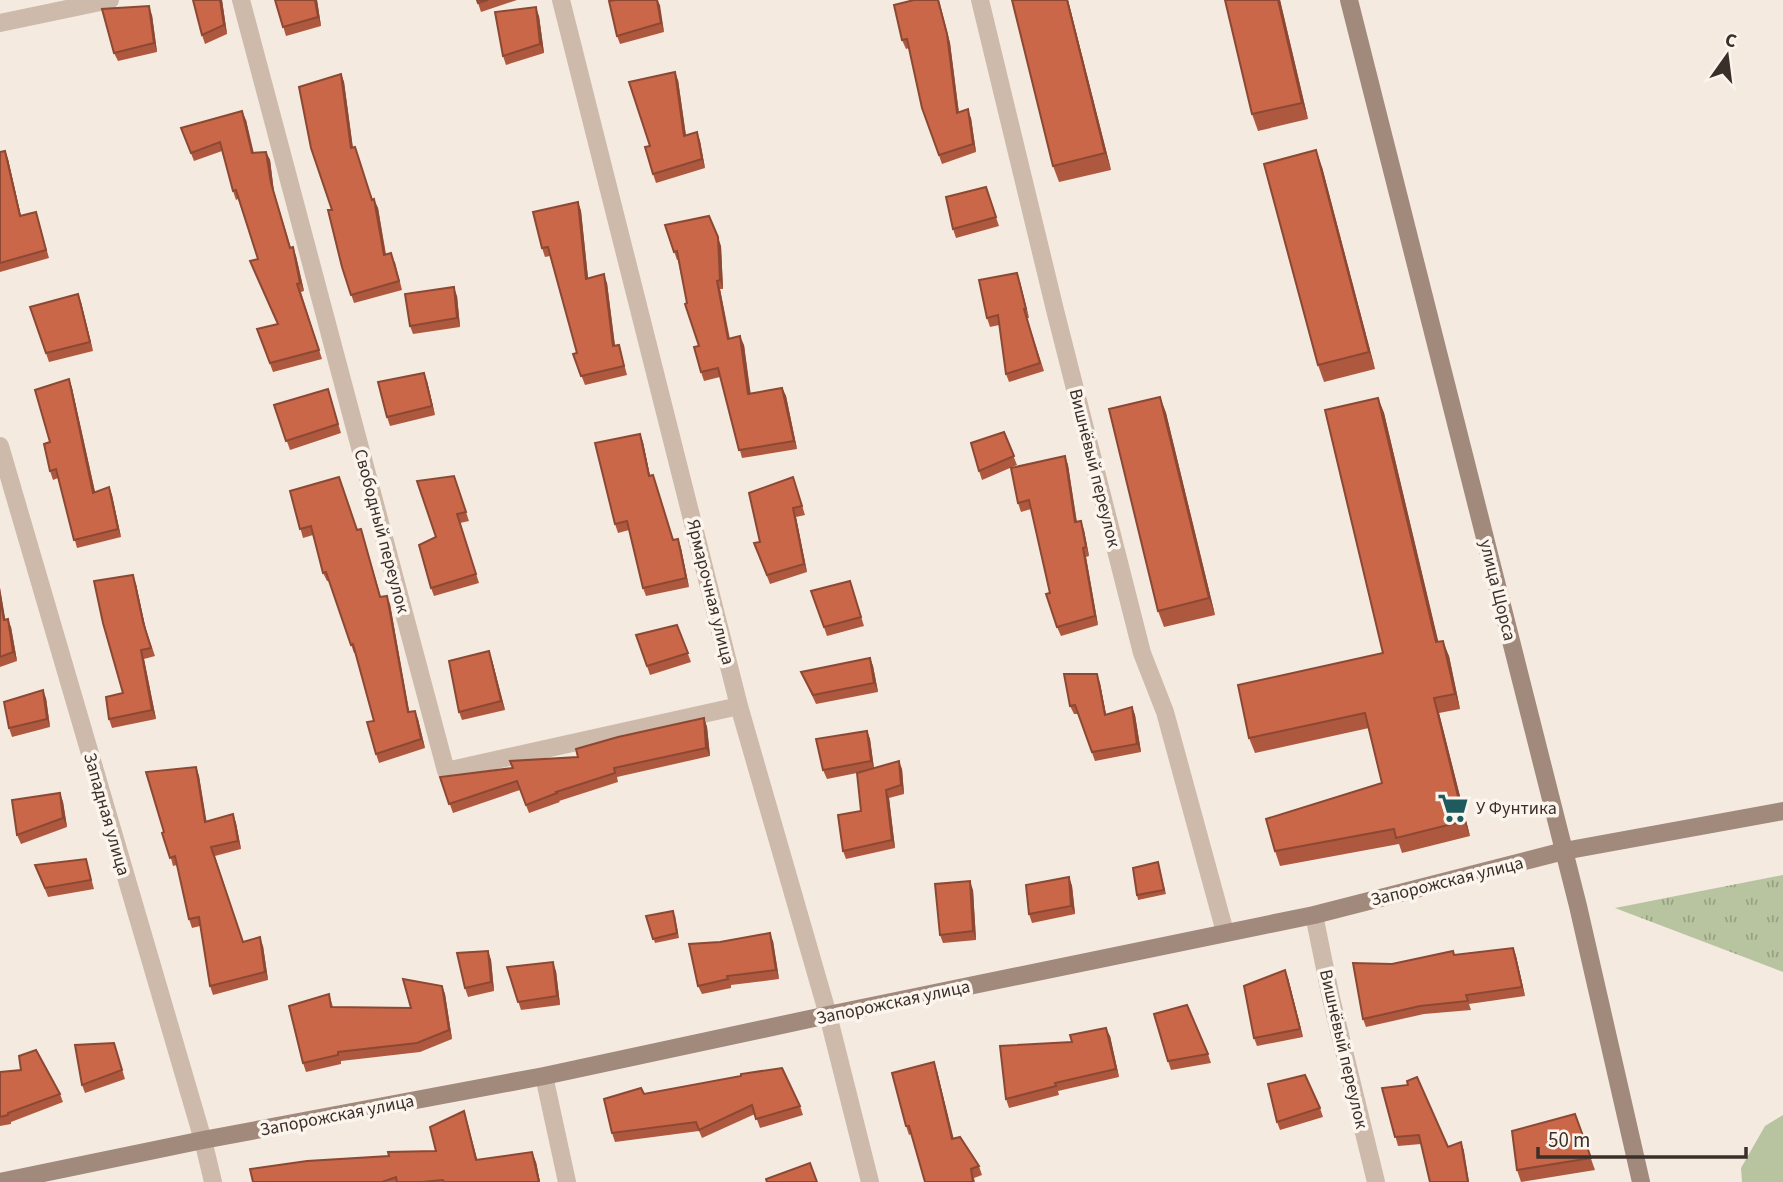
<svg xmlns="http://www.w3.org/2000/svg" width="1783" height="1182" viewBox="0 0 1783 1182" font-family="'Source Sans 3',sans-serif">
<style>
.green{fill:#b8c49f}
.park{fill:url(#park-tufts)}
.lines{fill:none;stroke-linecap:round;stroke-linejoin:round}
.street{stroke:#cdbaab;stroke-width:18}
.secondary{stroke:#a1897c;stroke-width:18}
.wall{fill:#ae593f}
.shaded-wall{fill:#8d4833}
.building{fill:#ca6749;stroke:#8d4833;stroke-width:2}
.labels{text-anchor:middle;stroke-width:7;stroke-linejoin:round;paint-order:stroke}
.street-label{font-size:18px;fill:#3b2f2a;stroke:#fbf5ed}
.poi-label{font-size:18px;fill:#3b2f2a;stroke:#fbf5ed;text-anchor:start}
</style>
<defs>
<pattern id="park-tufts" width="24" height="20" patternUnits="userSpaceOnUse" patternTransform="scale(1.75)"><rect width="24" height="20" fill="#b8c49f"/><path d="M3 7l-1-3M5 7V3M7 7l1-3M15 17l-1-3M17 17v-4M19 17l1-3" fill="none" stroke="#97a082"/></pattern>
</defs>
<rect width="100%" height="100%" fill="#f4eae0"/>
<path class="green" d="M1783 1115V1182H1742L1741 1168 1765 1126Z"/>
<path class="park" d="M1783 875V972L1615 908Z"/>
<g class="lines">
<g class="street">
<path d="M241 0 446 771 739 706"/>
<path d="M561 0 739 706 828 1015 870 1182"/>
<path d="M980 0 1055 310 1142 653 1165 712 1225 932"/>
<path d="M0 23 110 0"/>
<path d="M0 446 203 1140 213 1182"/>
<path d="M1314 915 1331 998 1376 1182"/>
<path d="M544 1076 567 1182"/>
</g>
<g class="secondary">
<path d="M1349 0 1578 906 1641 1182"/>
<path d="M0 1182 203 1140 544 1076 828 1015 1314 915 1564 851 1783 811"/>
</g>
</g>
<g class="wall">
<path d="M222 0 227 34 205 44 202 35Z"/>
<path d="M275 0H317L321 26 286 36Z"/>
<path d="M477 0H517L481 12Z"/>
<path d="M616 0H658L664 32 620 44 617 36Z"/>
<path d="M914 0H939L950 43 959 113 971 118 976 152 942 164 922 108 909 48 906 49 902 40Z"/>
<path d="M1068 0 1111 170 1059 182 1053 166Z"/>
<path d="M1225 0H1280L1308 119 1258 131 1252 114Z"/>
<path d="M152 15 157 52 118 61 114 53Z"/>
<path d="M539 16 544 53 506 65 503 56Z"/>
<path d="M341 74 344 82 353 148 373 200 378 208 386 254 395 262 402 290 354 303 342 267 332 210Z"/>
<path d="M678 80 686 135 697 132 700 141 705 168 656 183 653 174 650 146Z"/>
<path d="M246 120 253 153 266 152 270 160 274 192 291 248 296 256 304 291 301 292 322 359 273 372 257 329 278 324 250 261 258 259 238 199 236 200 233 191 222 151 194 161 181 128Z"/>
<path d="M5 151 8 159 21 216 36 212 49 258 0 272V152Z"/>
<path d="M1322 167 1375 369 1324 382 1318 365Z"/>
<path d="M986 187 999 226 956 238 953 229Z"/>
<path d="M578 202 581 211 588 278 607 283 615 345H619L627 375 585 385 573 354 577 353 550 256 545 257 542 248Z"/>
<path d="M665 225 721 246 723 289H720L730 339 744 345 750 394 782 388 786 396 797 449 742 458 720 377 704 381 701 372 699 346 687 303 678 260H677Z"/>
<path d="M1020 282 1029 318H1027L1044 371 1009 382 1006 374 999 325 990 327 987 318Z"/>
<path d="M457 296 460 327 413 334 410 326Z"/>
<path d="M81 302 93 351 49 362 30 307Z"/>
<path d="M69 379 72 388 95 492 109 487 112 495 121 537 77 548 58 478 53 480 50 471V442Z"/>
<path d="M427 381 435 415 390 426 387 417Z"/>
<path d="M328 389 341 433 290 450 274 405Z"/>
<path d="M1160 397 1166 413 1215 615 1164 627 1158 611Z"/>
<path d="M1378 398 1384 413 1438 642 1449 656 1460 709 1439 713 1470 836 1402 853 1399 844 1280 866 1275 851 1382 783 1369 728 1255 753 1249 738 1383 653Z"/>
<path d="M1004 432 1017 465 982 480 979 471Z"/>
<path d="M640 434 643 442 650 476 673 540 678 539 681 548 689 587 646 596 643 588 629 530 618 533 615 524Z"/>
<path d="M1065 456 1068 465 1077 522 1084 530 1089 556 1086 557 1098 625 1061 636 1057 627 1031 509 1021 512 1018 503Z"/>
<path d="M454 476 469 521 460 523 479 583 434 596 431 588 436 537Z"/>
<path d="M796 486 805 515 796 517 807 572 770 584 754 543 760 542Z"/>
<path d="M290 491 357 530 361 529 381 597 390 604 409 712 418 719 425 748 379 763 376 754 374 721 356 653H354L329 581H327L323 573 313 535 303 538Z"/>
<path d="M850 581 864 626 827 636 811 591Z"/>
<path d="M136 584 146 630 155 656 144 659 156 719 112 728 109 719 123 693Z"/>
<path d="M0 588 5 620 11 627 17 661 0 667Z"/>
<path d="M677 625 691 662 650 675 636 635Z"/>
<path d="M870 658 873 666 878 692 816 704 801 672Z"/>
<path d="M492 660 505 710 462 720 459 712Z"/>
<path d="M1100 683 1106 715 1132 707 1135 715 1141 752 1095 761 1078 714H1074L1070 706Z"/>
<path d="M46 698 50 727 12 737 9 728Z"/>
<path d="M704 718 707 727 710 756 617 777 618 782 559 801 560 802 529 813 520 790 453 813 440 777 513 768 578 757Z"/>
<path d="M867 731 870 739 874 768 902 769 904 794 889 798 895 848 846 859 843 851 861 811 857 773 827 779 823 770Z"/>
<path d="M196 767 199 776 206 821 233 814 236 823 241 849 215 856 243 942 263 946 268 980 213 995 210 986 200 926 192 928 189 919 177 865 173 866 164 832Z"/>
<path d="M60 793 63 802 67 827 21 844 17 835Z"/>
<path d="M86 859 94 889 48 897 35 865Z"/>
<path d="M1158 862 1166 894 1138 900 1137 895Z"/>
<path d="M1069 877 1072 886 1075 914 1032 923 1029 914Z"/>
<path d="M973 890 976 940 943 943 940 935Z"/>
<path d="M675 915 679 938 655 943 646 916Z"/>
<path d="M773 941 779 979 731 985V988L702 994 698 986Z"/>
<path d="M1513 948 1516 956 1525 996 1469 1004 1471 1010 1424 1014 1366 1027 1363 1019 1392 964Z"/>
<path d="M488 951 491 960 494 991 468 997 465 988Z"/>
<path d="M507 967 556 971 560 1005 521 1010Z"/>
<path d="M1288 978 1303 1037 1257 1046 1254 1038Z"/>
<path d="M442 986 445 994 452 1039 420 1052 341 1061V1064L306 1072 303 1063 329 994 333 1007 411 1008Z"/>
<path d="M1110 1036 1119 1077 1058 1091 1059 1095 1009 1108 1006 1099 1072 1042Z"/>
<path d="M114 1043 125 1079 85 1093 82 1085Z"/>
<path d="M1208 1054 1211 1063 1171 1070 1168 1061Z"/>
<path d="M937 1071 953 1139 979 1166 982 1175 974 1178 975 1182H925L911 1134 909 1135 906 1126Z"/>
<path d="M0 1072 60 1094 63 1102 11 1122V1124L0 1126Z"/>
<path d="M1382 1088 1448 1147 1461 1142 1464 1151 1421 1144 1398 1146Z"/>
<path d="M644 1094 800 1106 803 1115 760 1128 755 1114 702 1138 699 1131 615 1142 612 1133Z"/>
<path d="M1320 1108 1323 1117 1280 1130 1277 1122Z"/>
<path d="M464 1111 477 1160 536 1162 540 1182H253L436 1151Z"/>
<path d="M1575 1114 1595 1170 1521 1182 1517 1170Z"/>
</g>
<g class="shaded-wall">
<path d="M220 0H222L227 34 224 25Z"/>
<path d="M315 0H317L321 26 318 17Z"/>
<path d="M657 0 660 5 664 32 661 23Z"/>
<path d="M938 0 950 43 960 122 957 113Z"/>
<path d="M1067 0H1068L1111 170 1105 153Z"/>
<path d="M1278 0H1280L1308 119 1302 103Z"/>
<path d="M149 6 152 15 157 52 154 43Z"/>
<path d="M536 7 539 16 544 53 540 44Z"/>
<path d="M675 72 678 80 687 144 684 136Z"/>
<path d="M341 74 344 82 354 157 351 148Z"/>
<path d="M968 109 971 118 976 152 973 144Z"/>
<path d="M242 111 246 120 256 162 252 153Z"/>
<path d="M697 132 700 141 705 168 702 159Z"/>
<path d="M1316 150 1322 167 1375 369 1369 352Z"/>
<path d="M5 151 8 159 23 225 20 216Z"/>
<path d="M266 152 270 160 274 192 293 257 271 183Z"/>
<path d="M374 199 378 208 387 264 384 255Z"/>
<path d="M578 202 581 211 589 287 586 279Z"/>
<path d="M718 237 721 246 723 289 720 280Z"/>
<path d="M293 247 296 256 304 291 300 283Z"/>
<path d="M1017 273 1020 282 1029 318 1026 309Z"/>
<path d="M604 274 607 283 616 355 613 346Z"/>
<path d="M717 281 720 289 731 348 728 339Z"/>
<path d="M454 287 457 296 460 327 457 318Z"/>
<path d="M78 294 81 302 93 351 90 342Z"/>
<path d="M740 336 744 345 752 403 748 394Z"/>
<path d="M424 373 427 381 435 415 432 406Z"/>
<path d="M69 379 72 388 97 501 93 493Z"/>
<path d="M782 388 786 396 797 449 794 441Z"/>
<path d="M1160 397 1166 413 1215 615 1209 598Z"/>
<path d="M1378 398 1384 413 1442 657 1436 642Z"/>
<path d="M640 434 643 442 652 485 649 476Z"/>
<path d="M1065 456 1068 465 1078 531 1075 522Z"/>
<path d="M109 487 112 495 121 537 118 529Z"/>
<path d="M793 508 796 517 807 572 804 564Z"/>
<path d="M1081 521 1084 530 1089 556 1086 547Z"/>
<path d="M678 539 681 548 689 587 686 578Z"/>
<path d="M1083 548 1086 557 1098 625 1095 616Z"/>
<path d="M133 575 136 584 146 630 155 656 143 622Z"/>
<path d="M0 588 7 629 4 620 0 598Z"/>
<path d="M387 596 390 604 411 721 408 712Z"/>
<path d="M8 619 11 627 17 661 13 652Z"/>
<path d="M1443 641 1449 656 1460 709 1455 694Z"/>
<path d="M141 650 144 659 156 719 152 710Z"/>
<path d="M489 651 492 660 505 710 501 701Z"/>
<path d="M870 658 873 666 878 692 874 683Z"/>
<path d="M1097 674 1100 683 1108 724 1105 715Z"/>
<path d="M43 690 46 698 50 727 47 719Z"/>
<path d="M1434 698 1439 713 1470 836 1464 821Z"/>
<path d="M1132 707 1135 715 1141 752 1137 744Z"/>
<path d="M415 711 418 719 425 748 421 739Z"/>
<path d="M704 718 707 727 710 756 706 748Z"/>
<path d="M867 731 870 739 874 769 871 761Z"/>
<path d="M899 761 902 769 904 794 901 785Z"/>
<path d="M196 767 199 776 208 830 205 822Z"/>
<path d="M886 790 889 798 895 848 892 840Z"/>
<path d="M60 793 63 802 67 827 63 818Z"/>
<path d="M233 814 236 823 241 849 238 841Z"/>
<path d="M1069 877 1072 886 1075 914 1071 906Z"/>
<path d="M970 881 973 890 976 940 973 931Z"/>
<path d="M770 933 773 941 779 979 776 970Z"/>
<path d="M260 937 263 946 268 980 265 972Z"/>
<path d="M1513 948 1516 956 1525 996 1522 987Z"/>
<path d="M488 951 491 960 494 991 491 982Z"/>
<path d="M553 962 556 971 560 1005 557 996Z"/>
<path d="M1285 970 1288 978 1303 1037 1300 1029Z"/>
<path d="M442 986 445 994 452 1039 449 1030Z"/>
<path d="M1106 1028 1110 1036 1119 1077 1116 1069Z"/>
<path d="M934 1062 937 1071 956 1148 952 1139Z"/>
<path d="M464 1111 467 1121 480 1170 476 1160Z"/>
<path d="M1461 1142 1464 1151 1469 1182H1468Z"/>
<path d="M532 1152 536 1162 540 1182H539Z"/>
</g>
<g class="building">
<path d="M193 0H220L224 25 202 35Z"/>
<path d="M275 0H315L318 17 283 27Z"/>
<path d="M477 0H488L478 3Z"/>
<path d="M616 0H657L661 23 617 36 609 1Z"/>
<path d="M914 0H938L947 34 957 113 968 109 973 144 939 155 922 108 907 39 902 40 894 5Z"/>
<path d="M1012 0H1067L1105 153 1053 166Z"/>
<path d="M1225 0H1278L1302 103 1252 114Z"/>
<path d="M149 6 154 43 114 53 102 9Z"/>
<path d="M536 7 540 44 503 56 495 12Z"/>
<path d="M675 72 684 136 697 132 702 159 653 174 645 147 650 146 629 82Z"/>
<path d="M341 74 351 148 355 147 372 200 374 199 384 255 391 253 399 281 351 295 342 267 328 210H332L311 148 299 87Z"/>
<path d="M242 111 252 153 266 152 271 183 290 248 293 247 300 283 297 284 319 350 270 363 257 329 278 324 250 261 258 259 236 190 233 191 220 142 191 153 181 128Z"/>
<path d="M1316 150 1369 352 1318 365 1264 164Z"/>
<path d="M5 151 20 216 36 212 46 250 0 263V152Z"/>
<path d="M986 187 996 217 953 229 946 197Z"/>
<path d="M578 202 586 279 604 274 613 346 619 345 624 366 581 376 573 354 577 353 548 247 542 248 533 212Z"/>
<path d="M709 216 718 237 720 280 717 281 728 339 740 336 748 394 782 388 794 441 739 450 718 368 701 372 694 347 699 346 685 304 687 303 677 251 674 252 665 225Z"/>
<path d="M1017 273 1026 309H1024L1040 363 1006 374 998 315 987 318 979 280Z"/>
<path d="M454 287 457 318 410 326 405 294Z"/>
<path d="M78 294 90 342 46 353 30 307Z"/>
<path d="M424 373 432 406 387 417 378 382Z"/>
<path d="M69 379 93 493 109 487 118 529 74 540 56 469 50 471 44 444 50 442 35 390Z"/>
<path d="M328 389 338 424 286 441 274 405Z"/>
<path d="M1160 397 1209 598 1158 611 1109 409Z"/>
<path d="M1378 398 1436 642 1443 641 1455 694 1434 698 1464 821 1396 838 1394 829 1275 851 1266 819 1382 783 1365 713 1249 738 1238 685 1383 653 1325 410Z"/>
<path d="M1004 432 1014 456 979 471 971 443Z"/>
<path d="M640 434 649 476 653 475 673 540 678 539 686 578 643 588 627 521 615 524 595 443Z"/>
<path d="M1065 456 1075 522 1081 521 1086 547 1083 548 1095 616 1057 627 1046 594 1050 593 1029 500 1018 503 1011 468Z"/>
<path d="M454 476 466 512 457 514 476 574 431 588 419 545 436 537 417 481Z"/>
<path d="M339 477 357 530 361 529 380 597 387 596 408 712 415 711 421 739 376 754 367 722 374 721 353 644 351 645 326 572 323 573 311 526 300 529 290 491Z"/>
<path d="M793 477 802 506 793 508 804 564 767 575 754 543 760 542 749 493Z"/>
<path d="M133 575 143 622 151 648 141 650 152 710 109 719 106 697 123 693 103 623 94 581Z"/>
<path d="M850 581 861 617 824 627 811 591Z"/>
<path d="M0 598 4 620 8 619 13 652 0 657Z"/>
<path d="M677 625 688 653 647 666 636 635Z"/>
<path d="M489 651 501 701 459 712 449 661Z"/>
<path d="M870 658 874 683 813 695 801 672Z"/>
<path d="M1064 674H1097L1105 715 1132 707 1137 744 1092 752 1075 705 1070 706Z"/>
<path d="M43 690 47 719 9 728 4 702Z"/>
<path d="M704 718 706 748 614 768 615 773 556 792 557 793 526 805 517 781 449 804 440 777 513 768 510 761 578 757 576 749 618 737Z"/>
<path d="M867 731 871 761 823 770 816 739Z"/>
<path d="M899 761 901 785 886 790 892 840 843 851 838 815 861 811 857 773Z"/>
<path d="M196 767 205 822 233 814 238 841 211 847 243 942 260 937 265 972 210 986 199 917 189 919 175 856 170 858 162 833 164 832 146 772Z"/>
<path d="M60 793 63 818 17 835 12 800Z"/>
<path d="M86 859 91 880 45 888 35 865Z"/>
<path d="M1158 862 1164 890 1137 895 1133 868Z"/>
<path d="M1069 877 1071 906 1029 914 1026 885Z"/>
<path d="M970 881 973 931 940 935 935 884Z"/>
<path d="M673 911 677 933 653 939 646 916Z"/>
<path d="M770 933 776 970 727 976 728 979 698 986 689 944 720 942Z"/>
<path d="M1513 948 1522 987 1466 995 1468 1001 1420 1006 1363 1019 1353 963 1392 964 1453 951 1454 955Z"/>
<path d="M488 951 491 982 465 988 457 953Z"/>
<path d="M553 962 557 996 518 1002 507 967Z"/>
<path d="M1285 970 1300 1029 1254 1038 1244 986Z"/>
<path d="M403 979 442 986 449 1030 417 1043 338 1052V1055L303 1063 289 1006 329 994 331 1007 411 1008Z"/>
<path d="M1187 1005 1208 1054 1168 1061 1154 1014Z"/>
<path d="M1106 1028 1116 1069 1055 1083 1056 1086 1006 1099 1000 1046 1072 1042 1070 1035Z"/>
<path d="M114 1043 122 1070 82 1085 75 1045Z"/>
<path d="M36 1050 60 1094 8 1113V1115L0 1117V1072L21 1070 19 1056Z"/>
<path d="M934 1062 952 1139 960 1137 979 1166 971 1169 973 1182H925L909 1126H906L892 1073Z"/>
<path d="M782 1068 800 1106 756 1119 752 1105 699 1130 696 1122 612 1133 604 1099 641 1088 644 1094 741 1076V1074Z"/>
<path d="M1305 1075 1320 1108 1277 1122 1268 1084Z"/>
<path d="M1417 1077 1448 1147 1461 1142 1468 1182H1430L1419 1135 1395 1137 1382 1088 1408 1085 1407 1081Z"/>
<path d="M464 1111 476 1160 532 1152 539 1182H444L443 1180 422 1182H397L396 1177 382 1182H253L250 1169 307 1161 389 1156 388 1152 436 1151 430 1127Z"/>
<path d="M1575 1114 1591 1158 1517 1170 1512 1131Z"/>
<path d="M810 1163 817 1182H767L766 1179Z"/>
</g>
<defs>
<g id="supermarket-bare" transform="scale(2.415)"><path d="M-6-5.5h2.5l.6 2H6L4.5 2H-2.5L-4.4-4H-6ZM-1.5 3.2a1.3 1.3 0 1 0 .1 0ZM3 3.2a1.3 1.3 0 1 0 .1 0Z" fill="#1e5a5e" stroke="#fbf5ed" stroke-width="2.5" paint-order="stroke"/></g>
</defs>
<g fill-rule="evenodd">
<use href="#supermarket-bare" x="1453" y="808"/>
</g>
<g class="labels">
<g class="street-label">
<text transform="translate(1095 468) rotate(76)" y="6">Вишнёвый переулок</text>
<text transform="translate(382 531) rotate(75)" y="6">Свободный переулок</text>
<text transform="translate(1498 590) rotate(76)" y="6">улица Щорса</text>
<text transform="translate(711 592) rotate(76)" y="6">Ярмарочная улица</text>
<text transform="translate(107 814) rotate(74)" y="6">Западная улица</text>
<text transform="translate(1447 881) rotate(-14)" y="6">Запорожская улица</text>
<text transform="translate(893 1002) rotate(-12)" y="6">Запорожская улица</text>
<text transform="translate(1344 1049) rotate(77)" y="6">Вишнёвый переулок</text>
<text transform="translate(337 1115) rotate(-11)" y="6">Запорожская улица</text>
</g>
<g class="poi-label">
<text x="1476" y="814">У Фунтика</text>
</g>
</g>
<g transform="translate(1727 56) rotate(14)" stroke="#fbf5ed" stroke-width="5" paint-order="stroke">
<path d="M0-5L12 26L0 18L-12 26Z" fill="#3b2f2a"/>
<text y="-10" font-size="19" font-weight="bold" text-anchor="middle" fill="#3b2f2a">С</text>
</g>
<path d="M1538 1147v10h208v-10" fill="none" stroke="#3b2f2a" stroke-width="3.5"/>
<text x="1548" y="1147" font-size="21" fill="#3b2f2a" stroke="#fbf5ed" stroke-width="5" paint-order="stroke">50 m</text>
</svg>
